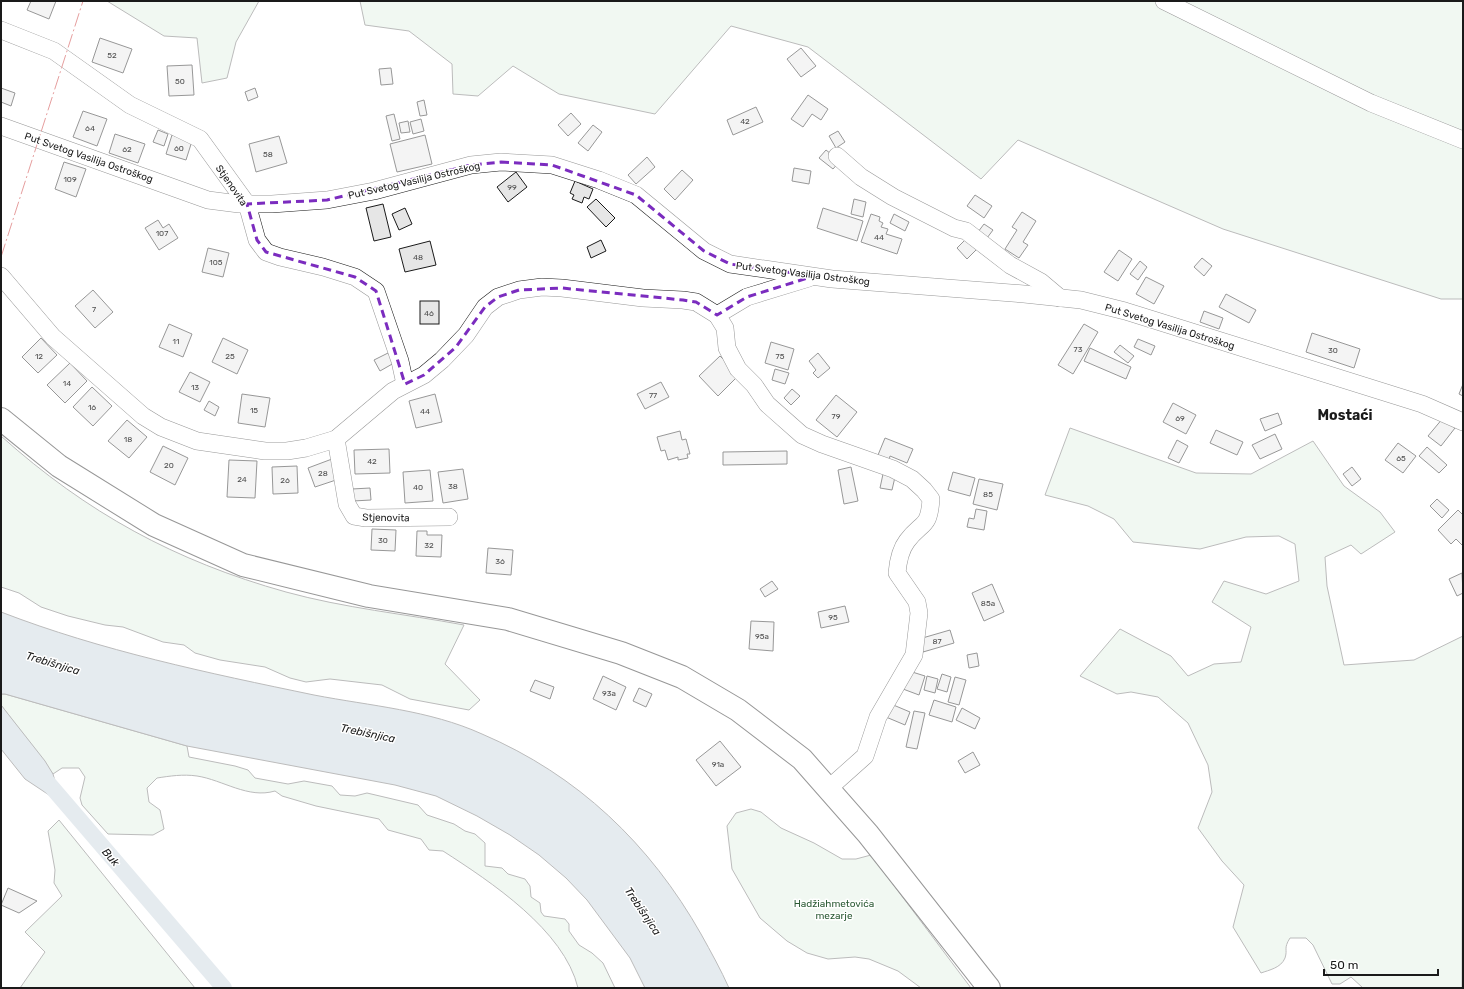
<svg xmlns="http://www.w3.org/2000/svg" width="1464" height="989" viewBox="0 0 1464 989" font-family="Rubik,sans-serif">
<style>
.green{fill:#e0efe3;stroke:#6a6a6a}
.water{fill:#c6d2dc;stroke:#6a6a6a}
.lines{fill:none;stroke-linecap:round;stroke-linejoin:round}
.canal{stroke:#c6d2dc;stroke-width:16}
.building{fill:#e6e6e6;stroke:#1a1a1a}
.minor-casing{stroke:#1a1a1a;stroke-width:18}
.major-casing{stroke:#1a1a1a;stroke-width:24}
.minor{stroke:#fff;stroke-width:17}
.major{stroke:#fff;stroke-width:22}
.power{stroke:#c62828;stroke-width:1;stroke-dasharray:14 3 2 3;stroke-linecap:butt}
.marked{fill:none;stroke:#7b2cbf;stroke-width:3;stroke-dasharray:8 5;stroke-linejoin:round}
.labels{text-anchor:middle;stroke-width:3;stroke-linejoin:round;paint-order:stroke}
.number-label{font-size:8px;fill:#4d4d4d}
.street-label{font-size:10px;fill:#1a1a1a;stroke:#fff}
.park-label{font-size:10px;fill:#2b5a34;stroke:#fff}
.water-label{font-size:11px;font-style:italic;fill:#1a1a1a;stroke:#fff}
.district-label{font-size:14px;font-weight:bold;fill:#1a1a1a;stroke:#fff}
</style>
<rect width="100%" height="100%" fill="#fff"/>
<g class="green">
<path d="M107 1H259L236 42 227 78 202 83 197 38 164 36Z"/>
<path d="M360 1H1463V299H1441L1223 229 1018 140 981 179 808 47 731 26 655 114 559 94 513 66 478 96 453 94 452 64 409 31 365 25Z"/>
<path d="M1070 428 1196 473 1251 474 1313 441 1344 486 1380 512 1395 532 1361 554 1351 545 1325 557 1327 586 1344 665 1414 660 1463 636 1462 988H1363L1351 977 1340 984H1332L1313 945 1306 938H1290C1283 949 1288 949 1285 958 1281 968 1269 970 1261 973L1233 927 1244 885 1222 861 1198 828 1212 792 1208 765 1188 723 1158 697 1131 692 1117 694 1080 676 1120 629 1171 656 1188 676 1214 664 1241 662 1251 627 1212 602 1224 581 1266 594 1299 581 1295 544 1279 536 1246 537 1200 549 1133 542 1114 519 1088 506 1045 495Z"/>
<path d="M1 436C87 513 175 561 286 592 344 608 405 614 464 625L445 664 480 700 469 710 410 699 382 685 330 679 306 682 290 678 265 667 220 660 195 653 184 645 163 642 123 627 105 625 68 616 41 607 19 593 1 587Z"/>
<path d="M1 694H5L187 746 189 757 235 766 248 770 255 778 288 784 304 781 332 786 340 795 355 796 367 793 418 805 427 815 454 824 465 831 475 834 485 843V866L502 868 508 874 525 879 530 886 531 897 540 903 541 912 544 916 565 919 569 924V931L579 945 592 953 603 963 615 988H578C564 930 491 882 443 851L429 850 421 839 388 830 379 819 316 806 282 796 275 791C248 799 223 780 197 776 183 774 170 776 157 778L147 788 149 802 160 810 164 829 153 835 108 834 82 805 80 798 85 777 79 768H62L53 774 1 705Z"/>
<path d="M751 809 761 812 781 828 814 843 842 859H856L871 855 971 988H921L898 971 869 959 855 957 828 959 807 953 787 941 760 918 732 869 727 826 736 813Z"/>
<path d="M59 820 195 988H20L45 952 25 932 62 896 54 883 55 870 48 831Z"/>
</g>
<g class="water">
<path d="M1 612C102 651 208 673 314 695 371 706 429 710 482 734 578 775 650 844 701 934 711 952 721 970 729 988H645L630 958 587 900 566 878 539 855 510 835 477 816 436 796 395 785 187 746 5 694H1Z"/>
<path d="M1 705 45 761 53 774 58 792 52 797 25 779 1 749Z"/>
</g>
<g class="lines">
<path class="canal" d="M43 777 224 988"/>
</g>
<g class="building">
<path d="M31 1H56L49 19 27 10Z"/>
<path d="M100 38 132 49 123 73 92 62Z"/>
<path d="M801 48 816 66 801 77 787 59Z"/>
<path d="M192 65 194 95 169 96 167 66Z"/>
<path d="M391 68 393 84 381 85 379 69Z"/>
<path d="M1 88 15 93 11 106 1 102Z"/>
<path d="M255 88 258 97 248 101 245 92Z"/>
<path d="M808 95 828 109 821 120 812 114 803 127 791 119Z"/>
<path d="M424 100 427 115 420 116 417 102Z"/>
<path d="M756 107 763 122 733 135 727 120Z"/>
<path d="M83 111 107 119 97 146 73 137Z"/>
<path d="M571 113 581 124 568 136 558 125Z"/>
<path d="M394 114 400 139 392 141 386 116Z"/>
<path d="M421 119 424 131 413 134 410 122Z"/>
<path d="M408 121 410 132 401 133 399 123Z"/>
<path d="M593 125 602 132 588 151 578 143Z"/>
<path d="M158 130 168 134 164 146 153 142Z"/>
<path d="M838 131 845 142 836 148 829 136Z"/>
<path d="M115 134 145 144 138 163 109 153Z"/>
<path d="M172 135 192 141 186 160 166 154Z"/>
<path d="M425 135 432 164 397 172 390 144Z"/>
<path d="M279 136 287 163 256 172 249 144Z"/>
<path d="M826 150 840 161 833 169 819 158Z"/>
<path d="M647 157 655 167 636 184 628 175Z"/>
<path d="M64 162 86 169 76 197 55 189Z"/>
<path d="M794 168 811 171 809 184 792 181Z"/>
<path d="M682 170 693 180 675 200 664 189Z"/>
<path d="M516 172 527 187 508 202 497 187Z"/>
<path d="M575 181 593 189 589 199 584 197 582 203 572 199 574 195 570 193Z"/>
<path d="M975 195 992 206 984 218 967 206Z"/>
<path d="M596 199 615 218 606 227 587 207Z"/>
<path d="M854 199 866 202 863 217 851 214Z"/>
<path d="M383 204 391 237 374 241 366 208Z"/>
<path d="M405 208 412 224 399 230 392 214Z"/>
<path d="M823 208 863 221 857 241 817 228Z"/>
<path d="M1022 212 1036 221 1023 242 1028 245 1019 258 1005 249 1017 230 1012 227Z"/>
<path d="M871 214 880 217 879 221 883 223 881 227 888 229 886 234 902 239 897 254 861 242Z"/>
<path d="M894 214 909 222 905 231 890 223Z"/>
<path d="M158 220 163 228 169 224 178 238 159 250 145 228Z"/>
<path d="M984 224 993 230 987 238 978 232Z"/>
<path d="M968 237 979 247 967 259 957 248Z"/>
<path d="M601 240 606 251 591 258 587 247Z"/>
<path d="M430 241 436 265 405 272 399 249Z"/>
<path d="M208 248 229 253 223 277 202 272Z"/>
<path d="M1119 250 1132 259 1118 281 1104 272Z"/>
<path d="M1202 258 1212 266 1204 276 1194 267Z"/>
<path d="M1140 261 1147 267 1138 280 1130 274Z"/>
<path d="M1146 277 1164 286 1154 304 1136 294Z"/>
<path d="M93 290 113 312 95 328 75 306Z"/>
<path d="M1226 294 1256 310 1249 323 1219 307Z"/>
<rect x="420" y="301" width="19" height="23"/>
<path d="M1204 311 1223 318 1219 329 1200 322Z"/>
<path d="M169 324 192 334 183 357 159 347Z"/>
<path d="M1084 324 1098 332 1073 374 1058 365Z"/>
<path d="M1312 333 1360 349 1354 368 1306 352Z"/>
<path d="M41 338 57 355 38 373 22 357Z"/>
<path d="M223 338 248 350 237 374 212 362Z"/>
<path d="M1138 339 1155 346 1151 355 1134 347Z"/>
<path d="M771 342 794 349 788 370 765 363Z"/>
<path d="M1120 345 1134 356 1128 363 1114 352Z"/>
<path d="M1090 348 1131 367 1126 379 1084 361Z"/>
<path d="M388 353 394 363 380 371 374 360Z"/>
<path d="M818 353 830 368 818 378 813 373 816 370 809 361Z"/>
<path d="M720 356 739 375 718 396 699 376Z"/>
<path d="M70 363 87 381 65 403 47 385Z"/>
<path d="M775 369 789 373 785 384 772 380Z"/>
<path d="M190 372 210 382 200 402 179 392Z"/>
<path d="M661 382 669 397 645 409 637 394Z"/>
<path d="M1463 384V396L1459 394Z"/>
<path d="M92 387 112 406 93 426 73 407Z"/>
<path d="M792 389 800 396 791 405 784 398Z"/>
<path d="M242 394 270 398 265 427 238 423Z"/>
<path d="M435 394 442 422 416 428 409 401Z"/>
<path d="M836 395 857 412 837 437 816 420Z"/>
<path d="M209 401 219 407 215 416 204 410Z"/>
<path d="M1173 403 1196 415 1186 434 1163 422Z"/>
<path d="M1278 413 1282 424 1265 431 1260 419Z"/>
<path d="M1443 418 1455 428 1441 446 1428 436Z"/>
<path d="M127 420 147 437 129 458 108 441Z"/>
<path d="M1216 430 1243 442 1237 455 1210 443Z"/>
<path d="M680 431 682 440 686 439 690 454H687L688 458 678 460V457L668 460 665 450 661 451 657 437Z"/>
<path d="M1275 434 1282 449 1260 459 1252 445Z"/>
<path d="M885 438 913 449 907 463 890 456 889 460 878 455Z"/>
<path d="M1177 440 1188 446 1179 463 1168 458Z"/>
<path d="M1398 443 1416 456 1403 473 1385 460Z"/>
<path d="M163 446 188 458 175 485 150 472Z"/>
<path d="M1427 447 1447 465 1439 473 1419 456Z"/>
<path d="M389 449 390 473 355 474 354 450Z"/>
<path d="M787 451V464L723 465V452Z"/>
<path d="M332 459 339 479 315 487 308 468Z"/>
<path d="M229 460 257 461 255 498 227 497Z"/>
<path d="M297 466 298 493 273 494 272 467Z"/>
<path d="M851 467 858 501 844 504 838 470Z"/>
<path d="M1352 467 1361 479 1352 486 1343 474Z"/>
<path d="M463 469 468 499 443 503 438 472Z"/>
<path d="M430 470 433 501 405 503 403 472Z"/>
<path d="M953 472 975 478 970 496 948 490Z"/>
<path d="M883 474 895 477 892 490 880 488Z"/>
<path d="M979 479 1003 484 997 510 973 504Z"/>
<path d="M370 488 371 500 353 501 352 489Z"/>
<path d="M1437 499 1449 510 1442 518 1430 506Z"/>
<path d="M976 509 987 511 984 530 967 527 969 518 974 519Z"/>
<path d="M1458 510 1463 515V546L1456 539 1451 544 1438 530Z"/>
<path d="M372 529 396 530 395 551 371 550Z"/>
<path d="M417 531H427V535H442L441 557 416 556Z"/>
<path d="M488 548 513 550 511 575 486 573Z"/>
<path d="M1462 573 1463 593 1457 596 1449 579Z"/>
<path d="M772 581 778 589 765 597 760 589Z"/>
<path d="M992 584 1004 612 984 621 972 593Z"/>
<path d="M845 606 849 622 821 628 818 612Z"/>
<path d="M751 621 774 622 773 651 749 649Z"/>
<path d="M950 630 954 643 923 652 919 639Z"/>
<path d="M977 653 979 666 969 668 967 655Z"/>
<path d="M909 671 925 676 919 695 903 689Z"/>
<path d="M942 674 951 677 947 692 937 689Z"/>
<path d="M603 676 626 687 616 710 593 699Z"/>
<path d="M927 676 938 679 935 693 924 690Z"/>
<path d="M955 677 966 680 959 705 948 702Z"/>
<path d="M535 680 554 687 550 699 530 691Z"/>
<path d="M639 688 652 694 646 707 633 701Z"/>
<path d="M934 700 956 707 952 722 929 715Z"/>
<path d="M891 704 910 712 905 725 886 717Z"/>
<path d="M962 708 980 718 975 729 956 720Z"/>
<path d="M914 711 925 713 917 749 906 747Z"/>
<path d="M720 741 741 767 716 786 696 760Z"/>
<path d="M973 752 980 765 965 773 958 761Z"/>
<path d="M8 888 37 901 19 913 1 905Z"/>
</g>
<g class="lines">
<g class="minor-casing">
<g id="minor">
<path d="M1164 1 1371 103 1463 140"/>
<path d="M1 30 54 51 130 105 200 139 247 204 257 240 266 252 280 257 323 267 355 277 376 291 400 361 405 384"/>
<path d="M1 126 208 200 239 204H272L327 200 374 191 471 165 501 162 552 165 599 180 636 195 704 251 730 264 832 279 1024 294 1081 300 1125 311 1422 404 1463 422"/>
<path d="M837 156 861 177 893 197 954 228 966 231 1010 265 1041 282 1060 298"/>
<path d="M1 276 53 337 143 416 161 427 197 441 265 451H287L306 448 336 439 393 391 424 375 442 360 466 335 485 307 498 297 519 290 542 287 562 288 643 298 683 300 696 302 717 315"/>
<path d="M809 278 747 297 717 315 725 328 727 348 738 369 754 385 767 404 802 435 822 444 893 469 912 479 924 490 931 499C929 529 922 521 907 541 900 550 898 562 897 573L917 602 919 613 914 655 878 717 865 756 828 789"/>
<path d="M336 439 347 504 354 516 366 518 449 517"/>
</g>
</g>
<g class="major-casing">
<path id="major" d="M1 419 59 466 154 525 243 565 369 596 508 619 621 653 682 677 738 710 802 759 868 834 989 988"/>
</g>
<use href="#minor" class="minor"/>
<use href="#major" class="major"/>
<path class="power" d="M1 257 83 1"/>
</g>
<path d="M0 0H1464V989H0ZM501 162 552 165 636 195 704 251 730 264 814 276 747 297 717 315 696 302 683 300 562 288 519 290 498 297 485 307 456 347 424 375 405 384 376 291 355 277 266 252 257 240 247 204 327 200 471 165Z" fill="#fff" fill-opacity=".55" fill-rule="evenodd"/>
<path class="marked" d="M501 162 552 165 636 195 704 251 730 264 814 276 747 297 717 315 696 302 683 300 562 288 519 290 498 297 485 307 456 347 424 375 405 384 376 291 355 277 266 252 257 240 247 204 327 200 471 165Z"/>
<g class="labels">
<g class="number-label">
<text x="112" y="58">52</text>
<text x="180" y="84">50</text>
<text x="745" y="124">42</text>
<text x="90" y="131">64</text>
<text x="179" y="151">60</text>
<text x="127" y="152">62</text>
<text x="268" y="157">58</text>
<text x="70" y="182">109</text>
<text x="512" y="190">99</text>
<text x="162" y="236">107</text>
<text x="879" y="240">44</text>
<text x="418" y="260">48</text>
<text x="216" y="265">105</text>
<text x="94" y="312">7</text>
<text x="429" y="316">46</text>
<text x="176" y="344">11</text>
<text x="1078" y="352">73</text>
<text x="1333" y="353">30</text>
<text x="39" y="359">12</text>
<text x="230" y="359">25</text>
<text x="780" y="359">75</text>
<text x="67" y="386">14</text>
<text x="195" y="390">13</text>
<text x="653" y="398">77</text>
<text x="92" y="410">16</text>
<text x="254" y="413">15</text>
<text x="425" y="414">44</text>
<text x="836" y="419">79</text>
<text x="1180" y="421">69</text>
<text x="128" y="442">18</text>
<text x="1401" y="461">65</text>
<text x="372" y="464">42</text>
<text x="169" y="468">20</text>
<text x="323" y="476">28</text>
<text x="242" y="482">24</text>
<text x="285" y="483">26</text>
<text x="453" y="489">38</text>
<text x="418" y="490">40</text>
<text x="988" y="497">85</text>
<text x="383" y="543">30</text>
<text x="429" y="548">32</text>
<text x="500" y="564">36</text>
<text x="988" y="606">85a</text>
<text x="833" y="620">95</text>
<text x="762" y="639">95a</text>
<text x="937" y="644">87</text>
<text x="609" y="696">93a</text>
<text x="718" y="767">91a</text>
</g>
<g class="street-label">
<text transform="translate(89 157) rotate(19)" y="4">Put Svetog Vasilija Ostroškog</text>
<text transform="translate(414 180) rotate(-13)" y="4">Put Svetog Vasilija Ostroškog</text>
<text transform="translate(232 185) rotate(55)" y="4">Stjenovita</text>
<text transform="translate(803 273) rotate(7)" y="4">Put Svetog Vasilija Ostroškog</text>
<text transform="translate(1170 326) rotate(17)" y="4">Put Svetog Vasilija Ostroškog</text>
<text transform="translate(386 517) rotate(1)" y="4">Stjenovita</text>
</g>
<g class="park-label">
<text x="834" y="907">Hadžiahmetovića<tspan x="834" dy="12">mezarje</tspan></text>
</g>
<g class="water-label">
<text transform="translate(53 663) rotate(17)" y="4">Trebišnjica</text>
<text transform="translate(368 733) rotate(12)" y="4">Trebišnjica</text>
<text transform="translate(111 857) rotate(49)" y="4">Buk</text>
<text transform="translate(643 911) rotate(56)" y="4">Trebišnjica</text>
</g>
<g class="district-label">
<text x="1345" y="420">Mostaći</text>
</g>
</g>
<rect width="1464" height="989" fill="none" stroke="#1a1a1a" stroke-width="4"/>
<path d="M1324 969v6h114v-6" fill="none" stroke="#1a1a1a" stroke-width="2"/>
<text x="1330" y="969" font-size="12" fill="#1a1a1a" stroke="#ffffff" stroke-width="3" paint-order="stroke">50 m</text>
</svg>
